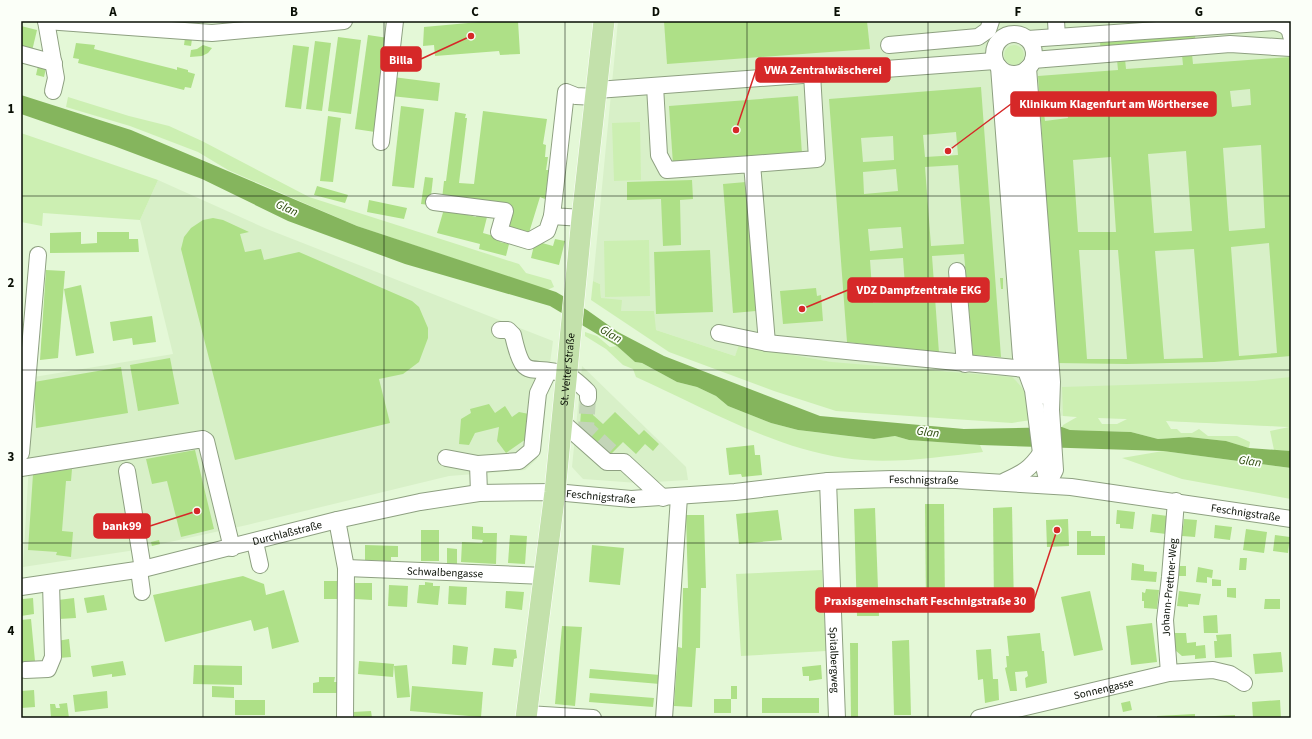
<svg xmlns="http://www.w3.org/2000/svg" width="1312" height="739" viewBox="0 0 1312 739" font-family="'Source Sans 3',sans-serif">
<style>
.built{fill:#d8f0c8}
.green{fill:#ccefb2;fill-rule:evenodd}
.water{fill:#85b55d}
.building{fill:#aee087;fill-rule:evenodd}
.lines{fill:none;stroke-linecap:round;stroke-linejoin:round}
.minor-tunnel{stroke:#c3d5b8;stroke-width:16;stroke-dasharray:16 8;stroke-linecap:butt}
.minor-casing{stroke:#8ea081;stroke-width:18}
.major-casing{stroke:#fff;stroke-width:22}
.minor{stroke:#fff;stroke-width:16}
.major{stroke:#c3e1ab;stroke-width:21}
.grid{fill:none;stroke:#090f05;stroke-width:1;stroke-opacity:0.55}
.labels{text-anchor:middle;stroke-width:3.5;stroke-linejoin:round;paint-order:stroke}
.street-label{font-size:11px;fill:#090f05;stroke:#fbfff8}
.water-label{font-size:12px;font-style:italic;fill:#2a4809;stroke:#fbfff8}
.leader{fill:none;stroke:#d62828;stroke-width:1.5}
.callout-dot{fill:#d62828;stroke:#fbfff8;stroke-width:1.5}
.callout{fill:#d62828;stroke:#d62828;stroke-width:1.5}
.callout-label{font-size:12px;text-anchor:middle;font-weight:bold;fill:#fff}
.neatline{fill:none;stroke:#090f05;stroke-width:1.5}
.grid-label{font-size:13px;text-anchor:middle;font-weight:bold;fill:#090f05}
</style>
<rect width="100%" height="100%" fill="#e4f8d7"/>
<g class="built">
<path d="M618 21H1291V427L1047 415 831 362 740 345 735 356 656 330 621 311 601 298 600 284 593 281Z"/>
<path d="M158 180 267 229 553 341 537 459 525 470 449 476 247 525 129 551 23 567 34 377 173 354 140 220Z"/>
<path d="M582 366 686 467 688 480 638 483 583 479 572 467Z"/>
</g>
<g class="green">
<circle cx="1014" cy="55" r="10"/>
<path d="M68 97 129 116 169 126 202 141 309 197 519 264 526 273 551 280 554 287 547 290 357 226 228 170 198 152 130 126 66 107Z"/>
<path d="M640 122 641 180 614 181 612 123Z"/>
<path d="M21 133 158 180 140 220 43 213 42 226 21 222Z"/>
<path d="M649 240 650 296 605 297 604 241Z"/>
<path d="M593 281 600 284 601 298 622 300 621 311H654L656 330 735 356 739 345 832 362 1012 377C1027 391 1030 400 1031 420L1012 423 836 411 774 391 669 352 591 300Z"/>
<path d="M585 332 597 336 610 347 617 346 635 362 642 363 677 382 697 387 716 396 728 406 771 423 798 430 873 439 895 436 909 440 980 445 983 452C937 457 890 465 844 458 771 447 703 407 636 377L633 369 623 365 606 349 585 336Z"/>
<path d="M1291 377V451L1274 450 1270 431 1289 427 1166 421 1171 429H1177L1181 433H1192L1199 429 1208 436H1237L1250 442 1249 448 1226 441 1189 437 1158 439 1131 432 1070 430 1062 427 1063 425 1077 417 1063 416 1062 387 1254 381ZM1098 418 1127 419 1117 424H1102Z"/>
<path d="M1163 451 1291 468V499L1182 479 1122 458Z"/>
<path d="M822 570 826 651 741 656 736 574Z"/>
</g>
<path class="water" d="M21 95 131 130 357 226 556 292 587 310 618 332 664 356 820 416 964 429 1062 427 1070 430 1131 432 1158 439 1189 437 1226 441 1249 448 1291 451V468L1163 451 980 445 909 440 895 436 874 439 798 430 771 423 728 406 716 396 697 387 677 382 642 363 635 362 617 346 550 306 405 264 288 221 202 179 114 146 21 114Z"/>
<g class="building">
<path d="M490 21H518L520 54 500 55 499 51 435 56 434 45 423 46 424 27Z"/>
<path d="M664 21H867L870 49 667 64Z"/>
<path d="M21 26 37 30 32 51 21 48Z"/>
<path d="M1195 34 1196 54H1192L1193 64 1291 57V356L1214 362 1127 364 1054 363 1038 150H1043L1038 76 1118 70 1117 60 1101 61 1100 41ZM1182 55 1183 65 1126 69 1125 59ZM1250 89 1251 105 1232 107 1230 91ZM1168 94 1169 112 1143 114 1142 96ZM1066 102 1068 118 1045 121 1043 105ZM1261 145 1265 228 1229 231 1223 148ZM1186 151 1192 231 1154 233 1148 154ZM1111 157 1116 232H1078L1073 160ZM1269 243 1277 353 1239 356 1231 247ZM1194 249 1203 358 1164 359 1155 251ZM1079 250H1118L1127 359H1087Z"/>
<path d="M368 35 388 38 375 132 355 129Z"/>
<path d="M338 37 361 40 351 114 328 111Z"/>
<path d="M185 38 192 39 191 46 184 45Z"/>
<path d="M315 41 331 43 322 111 306 109Z"/>
<path d="M76 43 95 45 94 49 174 69 177 70V67L188 70V72L195 74 191 88 185 87 184 90 78 63 79 59 73 58Z"/>
<path d="M203 45 212 48 208 53 202 56 190 57 191 50 197 49Z"/>
<path d="M293 45 309 47 301 109 285 107Z"/>
<path d="M38 66 46 68 44 77 36 75Z"/>
<path d="M393 77 440 83 438 101 391 96Z"/>
<path d="M981 87 1001 357 973 355 964 254 932 256 939 353 847 342 829 99ZM956 132 958 155 925 157 923 135ZM893 136 894 160 863 162 861 138ZM958 165 964 244 931 246 925 167ZM896 169 898 191 864 194 863 172ZM901 227 903 248 870 251 868 229ZM903 258 906 300 873 303 870 260Z"/>
<path d="M798 96 802 154 673 164 669 106Z"/>
<path d="M401 106 424 109 414 188 392 186Z"/>
<path d="M483 111 547 119 543 144 546 145 545 157H548L546 170H549L545 199 540 197 528 236 506 229 513 207 442 199 444 181H446L455 112 466 114 465 118H467L459 183 474 184Z"/>
<path d="M328 116 341 118 333 182 320 181Z"/>
<path d="M425 177 433 178 430 205 421 204Z"/>
<path d="M692 180 693 199 680 200 681 245 663 246 661 199 627 200V182Z"/>
<path d="M746 182 756 311 733 313 723 184Z"/>
<path d="M317 186 348 195 345 203 314 195Z"/>
<path d="M369 200 407 208 404 219 367 212Z"/>
<path d="M444 209 476 217 478 211 488 213 483 233 501 238 500 242 509 244 506 256 479 249 480 244 437 233Z"/>
<path d="M213 218 223 220 249 232 240 234 245 252 261 249 264 260 299 252 412 301 419 307 428 328V338L419 362 403 374 379 379 390 423 235 460 181 249 184 237 191 228 203 220Z"/>
<path d="M81 232V244L97 243V232H129V239H138L139 252 50 253V233Z"/>
<path d="M555 239 565 241 559 265 531 258 535 241 553 246Z"/>
<path d="M710 250 713 312 656 314 654 252Z"/>
<path d="M46 270 65 271 58 358 40 360Z"/>
<path d="M1000 278H1003V289H1001Z"/>
<path d="M81 285 94 353 76 356 64 289Z"/>
<path d="M816 288 817 296 821 295 823 321 783 324 780 291Z"/>
<path d="M152 316 156 342 133 345 132 338 113 341 110 322Z"/>
<path d="M170 358 179 404 138 411 130 365Z"/>
<path d="M121 367 128 413 36 428 34 382Z"/>
<path d="M582 397 595 398 593 415 603 424 615 412 639 435 644 430 659 444 653 451 645 444 636 454 623 442 610 455 580 426Z"/>
<path d="M489 404 495 413 505 406 512 417 519 412 534 415 539 430 506 453 497 441 499 427 475 433 469 445 459 444 461 419 471 413 470 409Z"/>
<path d="M754 445 755 455H760L762 475 742 477 741 474 729 475 726 448Z"/>
<path d="M195 450 214 529 181 537 167 481 152 484 146 459Z"/>
<path d="M72 469 71 481H66L62 531 73 532 71 557 56 555 57 552 28 550 33 474Z"/>
<path d="M925 504H944L945 605H926Z"/>
<path d="M1012 507 1014 608H994L993 508Z"/>
<path d="M875 508 879 616H857L854 509Z"/>
<path d="M778 510 782 540 739 544 736 514Z"/>
<path d="M1117 510 1135 512 1133 529 1120 528V524H1116Z"/>
<path d="M1152 514 1168 516 1166 534 1150 532Z"/>
<path d="M686 515H704L706 588H701L700 648H696L692 707 674 706 678 647 682 648 683 588H688Z"/>
<path d="M1068 519 1069 546 1047 547 1046 520Z"/>
<path d="M1184 519 1197 520 1195 537 1182 536Z"/>
<path d="M1215 525 1232 527 1230 540 1214 538Z"/>
<path d="M472 526 483 527V533H497L496 564 461 562 462 542 482 543 483 540 472 539Z"/>
<path d="M1246 529 1267 532 1264 553 1243 550Z"/>
<rect x="421" y="530" width="18" height="31"/>
<path d="M1077 531H1091V536H1105V555H1077Z"/>
<path d="M510 535 527 536 525 564 508 563Z"/>
<path d="M1275 535 1290 537 1288 553 1273 551Z"/>
<path d="M159 540 160 544 152 546 151 542Z"/>
<path d="M365 545 398 546V557H391V561L365 560Z"/>
<path d="M592 545 624 548 620 585 589 582Z"/>
<path d="M447 548 457 549V567H447Z"/>
<path d="M1240 558H1247L1246 570H1239Z"/>
<path d="M1132 563 1144 565V571L1157 572 1156 582 1131 580Z"/>
<rect x="1178" y="566" width="8" height="10"/>
<path d="M1198 567 1213 570 1212 578 1207 577V583L1196 582Z"/>
<path d="M243 576 264 584 266 595 284 590 299 642 272 649 268 627 254 631 251 620 165 642 153 595Z"/>
<path d="M1212 579 1221 580V586H1212Z"/>
<rect x="324" y="581" width="17" height="18"/>
<path d="M425 582 433 583V586H440L438 605 417 603 419 585H425Z"/>
<path d="M355 583H372V600L355 599Z"/>
<path d="M389 585 408 586 407 607 388 606Z"/>
<path d="M449 586 467 587 466 605 448 604Z"/>
<path d="M1227 588H1236V598L1227 597Z"/>
<path d="M1146 589 1159 590 1157 609 1144 608V601H1142V592L1145 593Z"/>
<path d="M506 591 524 592 522 610 505 608Z"/>
<path d="M1090 591 1103 650 1074 656 1061 597Z"/>
<path d="M1179 591 1201 594 1199 605 1188 604V607L1177 606Z"/>
<path d="M21 594 23 599 33 598 34 614 21 616Z"/>
<path d="M104 595 107 610 87 613 84 598Z"/>
<path d="M74 598 76 618 59 619 58 600Z"/>
<path d="M1265 599H1280V609H1264Z"/>
<path d="M1217 615 1218 633H1204L1203 616Z"/>
<path d="M31 619 35 661 21 662V620Z"/>
<path d="M1152 623 1157 662 1131 665 1126 626Z"/>
<path d="M562 626 582 627 575 706 555 704Z"/>
<path d="M1040 633 1042 651H1044L1047 683 1026 688 1025 678 1028 676 1027 671 1015 672 1017 691H1010L1005 668 1007 667 1006 656H1009L1007 636Z"/>
<path d="M1174 633H1186L1187 643 1196 642V646L1205 645 1206 658 1195 659V655L1182 656 1175 650Z"/>
<path d="M1231 634 1232 657 1215 658 1214 641H1217L1216 635Z"/>
<path d="M69 639 71 657 59 658 57 641Z"/>
<path d="M909 640 911 715H894L892 641Z"/>
<path d="M850 643H858V718H851Z"/>
<path d="M453 645 468 647 466 665 452 664Z"/>
<path d="M494 648 516 650 517 658 514 659 513 667 492 665Z"/>
<path d="M991 649 993 679H998L999 700 985 703 983 679 978 680 976 650Z"/>
<path d="M1281 652 1283 672 1255 674 1253 654Z"/>
<path d="M123 661 126 675 112 677V674L93 677 91 666Z"/>
<path d="M359 661 394 664 393 677 358 674Z"/>
<path d="M194 665 242 666V685L193 684Z"/>
<path d="M407 665 410 697 397 698 394 666Z"/>
<path d="M821 665 822 679 809 681V676H803L802 667Z"/>
<path d="M590 669 660 675V684L589 678Z"/>
<path d="M319 677H335L334 682H339V693H313V683L319 682Z"/>
<path d="M212 686 234 687V698L212 697Z"/>
<path d="M412 686 483 692 481 717 410 711Z"/>
<rect x="731" y="686" width="6" height="13"/>
<path d="M34 690 35 707 21 708V691Z"/>
<path d="M107 691 108 708 75 712 73 695Z"/>
<path d="M590 693 654 698 653 707 589 702Z"/>
<rect x="762" y="698" width="57" height="15"/>
<rect x="714" y="699" width="17" height="14"/>
<rect x="235" y="700" width="30" height="15"/>
<path d="M1280 700 1281 718H1253L1252 702Z"/>
<path d="M1130 701 1132 710 1123 712 1121 703Z"/>
<path d="M67 703 69 718H51L50 704H55L56 708H60L59 704Z"/>
<path d="M371 711 372 718H353V712Z"/>
<path d="M1195 714V718H1157V716Z"/>
<path d="M1235 715V718H1196V717Z"/>
</g>
<g class="lines">
<path class="minor-tunnel" d="M588 398 586 428 613 453"/>
<g class="minor-casing">
<g id="minor">
<path d="M46 21 212 33 344 21"/>
<path d="M46 21 56 78 53 91"/>
<path d="M1056 21 1057 37"/>
<circle cx="1014" cy="54" r="20"/>
<path d="M1028 39 1274 22C1283 24 1290 26 1291 36"/>
<path d="M889 45 978 37 988 30 991 21"/>
<path d="M21 54 54 63"/>
<path d="M1033 60 1230 44 1291 48"/>
<path d="M999 67 1021 357 1033 390 1041 453 1048 484"/>
<path d="M1028 68 1052 382 1051 410 1055 470 1048 484"/>
<path d="M1014 74 1036 362 1046 396"/>
<path d="M655 86 659 155 667 170 752 164 767 343"/>
<path d="M597 90 995 61"/>
<path d="M381 142 395 21"/>
<path d="M752 164 817 159 812 74"/>
<path d="M434 202 505 211 499 232 529 241 547 231 552 216"/>
<path d="M582 218 552 216 566 92 576 96 596 97"/>
<path d="M957 271 965 364"/>
<path d="M500 330H508L513 335C524 384 528 363 565 374 573 377 582 386 588 392V398"/>
<path d="M719 333 767 343 1035 370"/>
<path d="M562 422 607 462H624L663 498"/>
<path d="M21 453 38 255"/>
<path d="M446 458 478 464"/>
<path d="M21 468 203 439 206 441 232 548"/>
<path d="M127 471 143 569"/>
<path id="s1" d="M828 481 837 718"/>
<path d="M1005 481C1023 473 1030 469 1041 453"/>
<path d="M479 493 478 464 519 461 532 450 538 393 548 372"/>
<path d="M337 520 346 568 345 718"/>
<path d="M255 542 260 565"/>
<path id="s2" d="M346 568 545 576"/>
<path d="M139 570 142 592"/>
<path id="s3" d="M21 587 143 569 337 520 420 502 479 493 555 492 631 499 735 492 828 481 892 479 956 480 1071 487 1291 519"/>
<path d="M25 670 48 669 53 657 51 583"/>
<path id="s4" d="M1169 673 1165 620 1170 577 1176 501"/>
<path d="M527 714 593 718"/>
<path d="M664 718 679 497"/>
<path id="s5" d="M979 718 1169 673 1213 670 1230 674 1244 683"/>
</g>
</g>
<g class="major-casing">
<g id="major">
<path id="s6" d="M526 718 555 492 582 218 604 21"/>
</g>
</g>
<use href="#minor" class="minor"/>
<use href="#major" class="major"/>
</g>
<path class="grid" d="M203 21V718M384 21V718M565 21V718M747 21V718M928 21V718M1109 21V718M21 196H1291M21 370H1291M21 543H1291"/>
<g class="labels">
<g class="street-label">
<text dy="4" stroke="none"><textPath href="#s6" startOffset="351">St. Veiter Straße</textPath></text>
<text dy="4" stroke="none"><textPath href="#s3" startOffset="914">Feschnigstraße</textPath></text>
<text dy="4" stroke="none"><textPath href="#s3" startOffset="590">Feschnigstraße</textPath></text>
<text dy="4" stroke="none"><textPath href="#s3" startOffset="1238">Feschnigstraße</textPath></text>
<text dy="4" stroke="none"><textPath href="#s3" startOffset="272">Durchlaßstraße</textPath></text>
<text dy="4" stroke="none"><textPath href="#s2" startOffset="99">Schwalbengasse</textPath></text>
<text dy="4" stroke="none"><textPath href="#s4" startOffset="86">Johann-Prettner-Weg</textPath></text>
<text dy="4" stroke="none"><textPath href="#s1" startOffset="179">Spitalbergweg</textPath></text>
<text dy="4" stroke="none"><textPath href="#s5" startOffset="128">Sonnengasse</textPath></text>
</g>
<g class="water-label">
<text transform="translate(287 208) rotate(24)" y="4">Glan</text>
<text transform="translate(611 334) rotate(30)" y="4">Glan</text>
<text transform="translate(928 432) rotate(7)" y="4">Glan</text>
<text transform="translate(1250 461) rotate(8)" y="4">Glan</text>
</g>
</g>
<path class="leader" d="M471 36L421 59M736 130L756 70M948 151L1011 104M802 309L848 290M197 511L150 526M1057 530L1034 600"/>
<g class="callout-dot">
<circle cx="471" cy="36" r="4"/>
<circle cx="736" cy="130" r="4"/>
<circle cx="948" cy="151" r="4"/>
<circle cx="802" cy="309" r="4"/>
<circle cx="197" cy="511" r="4"/>
<circle cx="1057" cy="530" r="4"/>
</g>
<g class="callout">
<rect x="381" y="47" width="40" height="24" rx="4"/>
<rect x="756" y="58" width="134" height="24" rx="4"/>
<rect x="1011" y="92" width="205" height="24" rx="4"/>
<rect x="848" y="278" width="141" height="24" rx="4"/>
<rect x="94" y="514" width="56" height="24" rx="4"/>
<rect x="816" y="588" width="218" height="24" rx="4"/>
</g>
<g class="callout-label">
<text x="401" y="64">Billa</text>
<text x="823" y="74">VWA Zentralwäscherei</text>
<text x="1114" y="108">Klinikum Klagenfurt am Wörthersee</text>
<text x="919" y="294">VDZ Dampfzentrale EKG</text>
<text x="122" y="530">bank99</text>
<text x="925" y="605">Praxisgemeinschaft Feschnigstraße 30</text>
</g>
<rect width="1312" height="739" fill="none" stroke="#fbfff8" stroke-width="44"/>
<rect x="22" y="22" width="1268" height="695" class="neatline"/>
<g class="grid-label">
<text x="113" y="16">A</text>
<text x="294" y="16">B</text>
<text x="475" y="16">C</text>
<text x="656" y="16">D</text>
<text x="837" y="16">E</text>
<text x="1018" y="16">F</text>
<text x="1199" y="16">G</text>
<text x="11" y="113">1</text>
<text x="11" y="287">2</text>
<text x="11" y="461">3</text>
<text x="11" y="635">4</text>
</g>
</svg>
